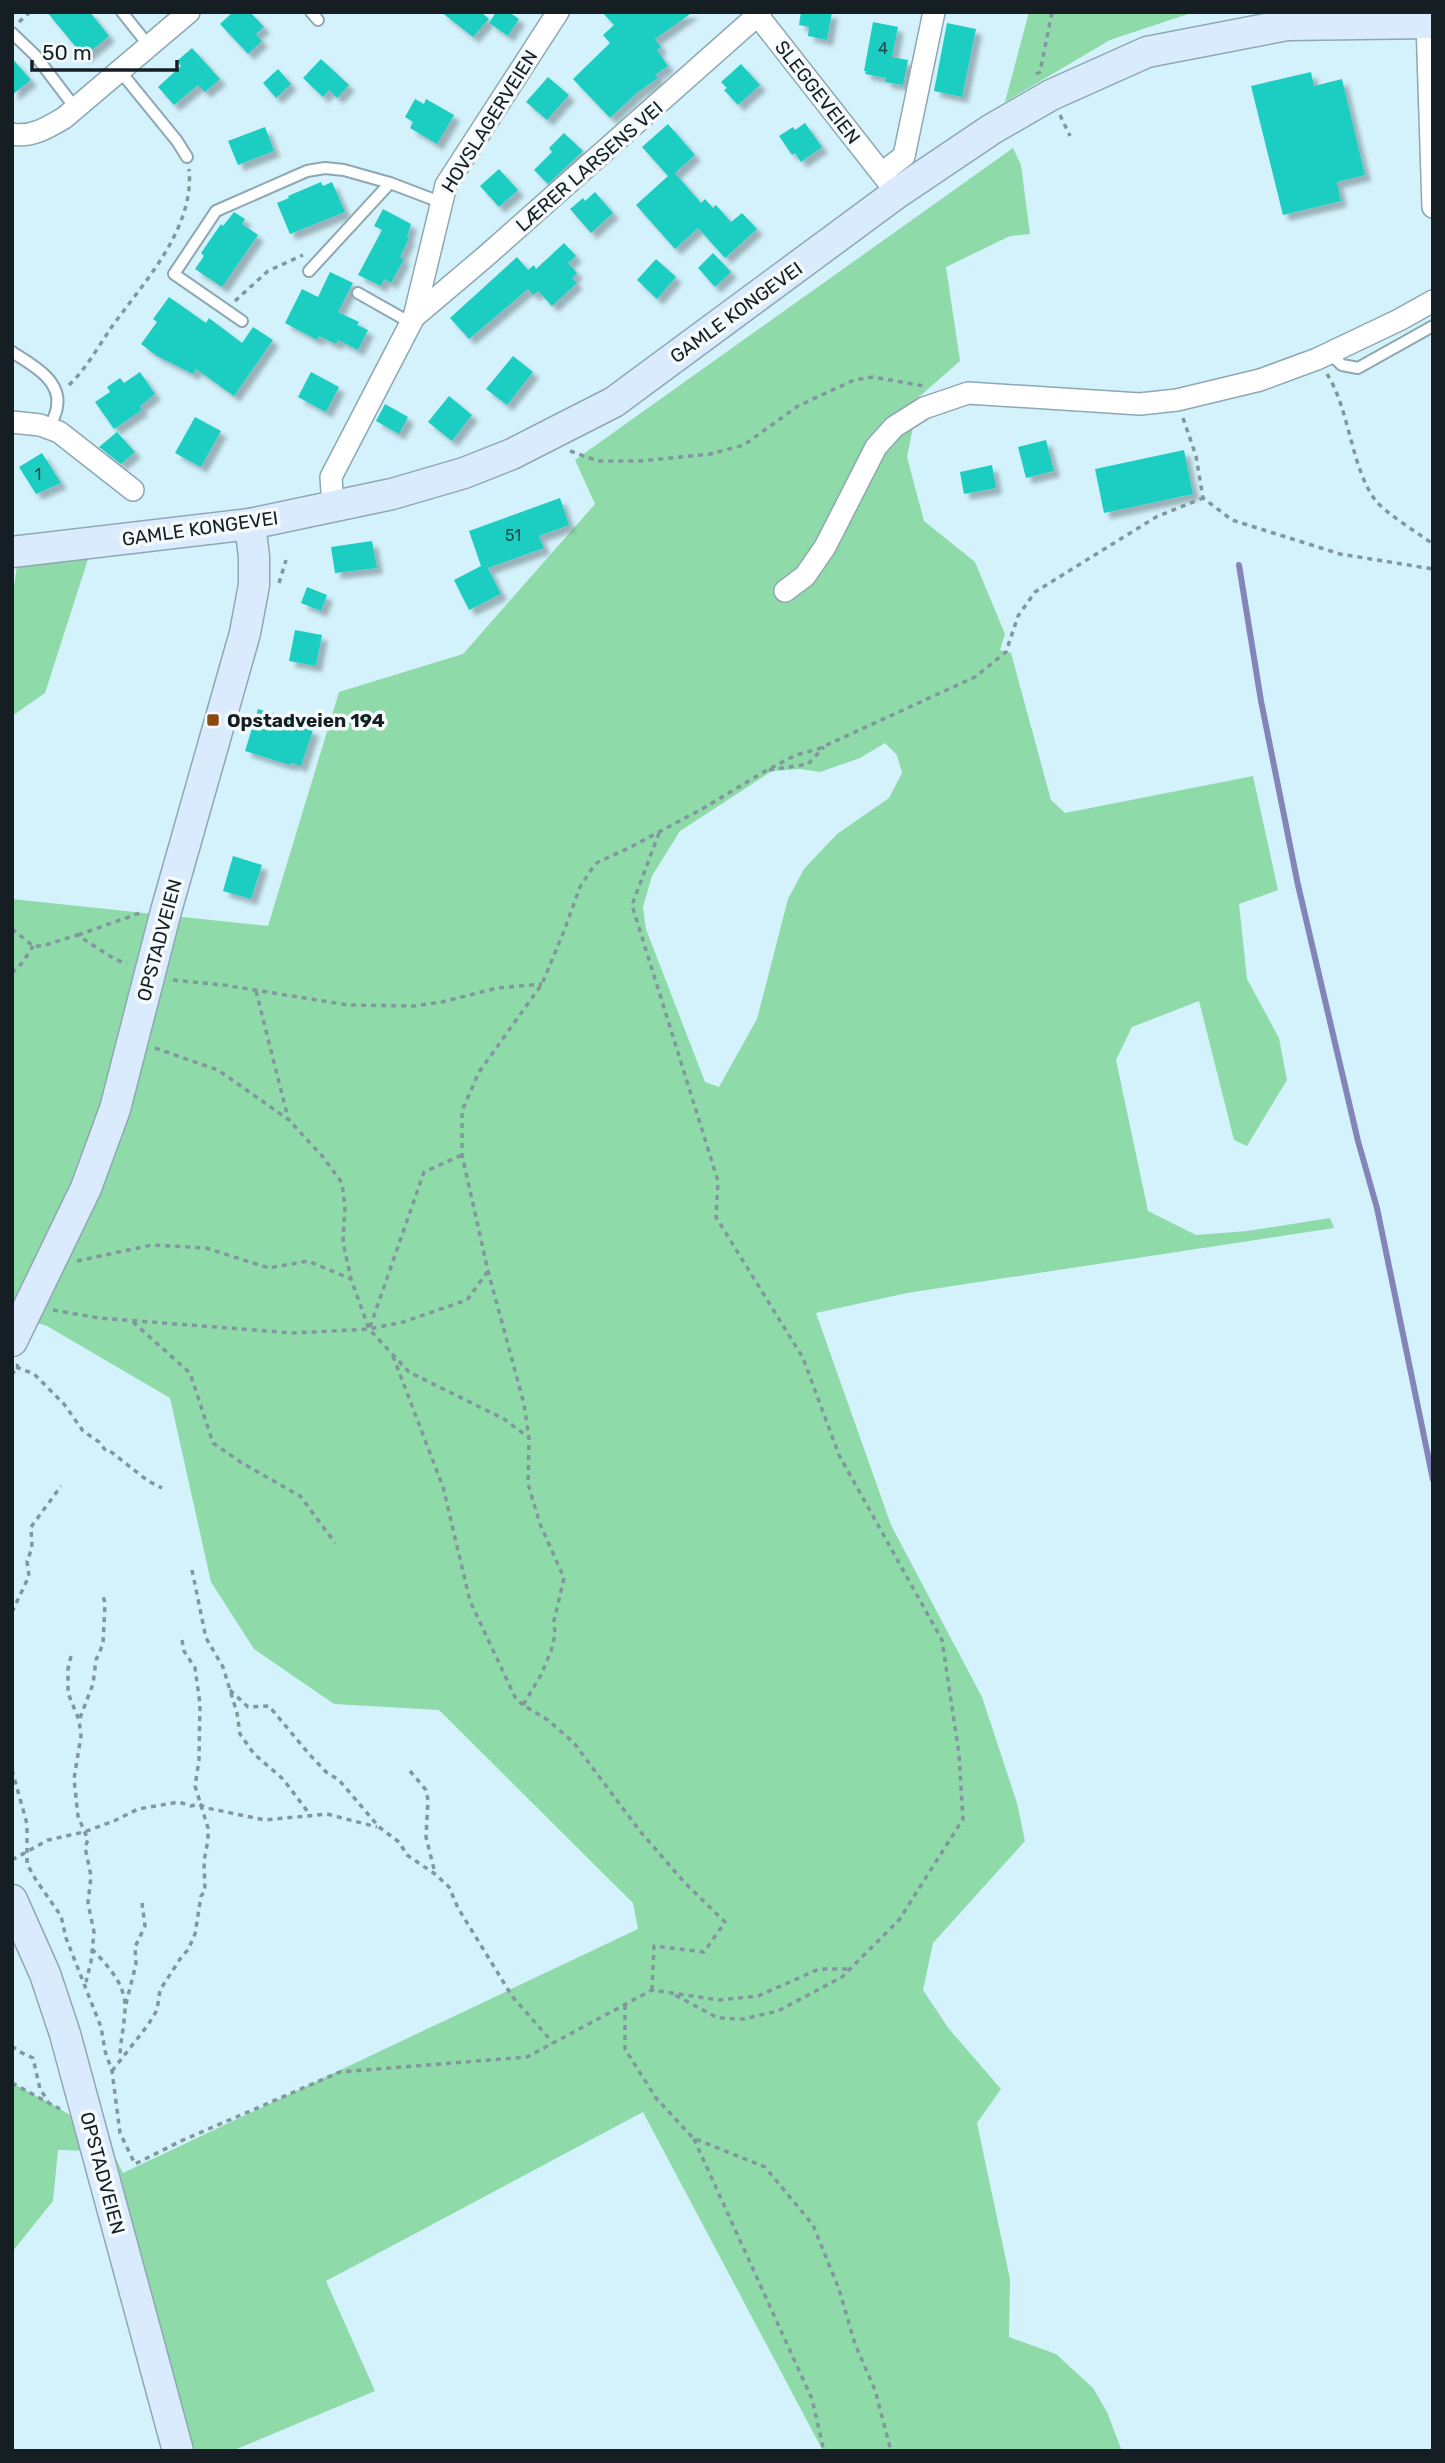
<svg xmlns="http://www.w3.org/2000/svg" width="1445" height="2463" viewBox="0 0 1445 2463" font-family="Rubik,sans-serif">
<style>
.green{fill:#8fdaa9;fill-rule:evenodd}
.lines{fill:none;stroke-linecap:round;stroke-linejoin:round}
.stream{stroke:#8484b9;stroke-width:6}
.building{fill:#1bcdc2;filter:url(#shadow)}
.lane-casing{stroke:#8da8b2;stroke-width:14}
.street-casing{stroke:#8da8b2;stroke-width:24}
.secondary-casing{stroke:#8da8b2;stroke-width:33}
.path{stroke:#81979e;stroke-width:3.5;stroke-dasharray:5 5;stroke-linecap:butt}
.lane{stroke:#fff;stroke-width:10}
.street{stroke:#fff;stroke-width:21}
.secondary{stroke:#daebfe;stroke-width:30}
.poi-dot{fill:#8b4b13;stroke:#f5fafc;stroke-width:2.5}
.labels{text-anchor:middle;stroke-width:7;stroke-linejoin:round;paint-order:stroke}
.number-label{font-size:16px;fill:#164a4b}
.street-label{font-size:19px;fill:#151f23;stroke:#f5fafc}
.poi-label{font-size:19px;font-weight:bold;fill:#151f23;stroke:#f5fafc;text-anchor:start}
</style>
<defs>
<filter id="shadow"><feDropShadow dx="6" dy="6" stdDeviation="2" flood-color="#0004"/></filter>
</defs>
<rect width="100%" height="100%" fill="#d4f2fc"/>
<g class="green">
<path d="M1029 12H1194L1110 40 1005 102Z"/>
<path d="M1013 148 1021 165 1030 234 1010 236 946 267 960 361 919 397 907 457 924 521 975 562 1005 634 1000 650 1011 653 1051 800 1065 813 1253 776 1278 890 1239 904 1247 979 1279 1038 1287 1080 1247 1146 1234 1140 1199 1001 1132 1027 1116 1060 1148 1211 1196 1235 1247 1231 1330 1218 1334 1228 907 1293 816 1313 891 1525 982 1697 1017 1803 1025 1841 933 1943 923 1990 949 2029 1001 2089 977 2123 1010 2279 1009 2337 1056 2354 1093 2388 1107 2412 1122 2451H823L643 2112 326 2281 375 2391 232 2451H178L97 2151 58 2150 53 2201 12 2252V2083L57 2107 105 2137 123 2173 638 1929 633 1903 439 1710 334 1704 254 1649 211 1582 170 1398 47 1326 15 1316 12 1319V899L268 926 339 692 463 654 595 504 575 460ZM885 743 897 755 902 773 889 798 837 834 804 869 788 899 757 1019 719 1087 705 1082 646 929 643 907 652 876 680 831 772 771 800 769 820 772 860 758Z"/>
<path d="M89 556 45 693 12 716V599L18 560Z"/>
</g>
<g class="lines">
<path class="stream" d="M1239 565 1261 701 1298 885 1358 1141 1377 1208 1433 1480"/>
</g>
<g class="building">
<path d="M47 12H90L109 36 84 57Z"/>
<path d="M233 12H250L264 27 256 34 262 41 248 54 220 24Z"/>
<path d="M441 12H481L489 19 473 37Z"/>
<path d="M496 12H509L519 19 508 36 489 23Z"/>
<path d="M602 12H693L655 39 661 47 657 50 668 66 655 75 658 78 638 92 610 118 573 79 610 43 603 35 614 25Z"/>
<path d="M801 12H832L827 40 808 36 809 27 799 25Z"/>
<path d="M873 22 898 27 892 57 908 60 903 85 885 82 886 78 865 74 866 71H864Z"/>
<path d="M947 23 976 29 962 97 934 91Z"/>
<path d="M192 48 220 79 205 92 198 85 174 105 158 87 181 66 177 61Z"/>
<path d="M12 58 31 80 12 95Z"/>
<path d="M321 59 349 85 337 98 329 90 323 97 303 78Z"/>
<path d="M741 64 760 85 738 105 724 90 727 88 721 82Z"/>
<path d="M278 69 291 84 276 98 263 83Z"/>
<path d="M1311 72 1314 86 1342 79 1365 175 1337 182 1341 201 1283 215 1251 86Z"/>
<path d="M548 77 569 95 547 120 526 102Z"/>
<path d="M415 99 424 104 426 99 454 115 437 144 410 128 413 122 405 117Z"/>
<path d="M805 123 822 147 801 162 795 153 792 155 779 136 793 127 795 130Z"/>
<path d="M668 124 695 155 675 173 701 203 705 199 713 208 716 205 731 222 742 213 757 229 725 258 698 228 675 249 636 205 668 176 642 147Z"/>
<path d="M265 127 274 151 238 165 228 141Z"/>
<path d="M564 133 583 151 548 184 534 170 552 152 549 148Z"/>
<path d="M499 169 518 190 499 207 480 186Z"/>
<path d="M321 182 323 186 332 182 345 212 290 234 277 203 289 198 288 196Z"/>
<path d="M595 192 613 213 591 233 570 209 583 198 585 201Z"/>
<path d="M383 209 411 224 407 237 409 238 400 257 404 259 391 283 384 279 381 286 358 275 382 230 374 226Z"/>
<path d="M234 212 245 219 242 224 258 235 222 287 195 269 204 256 201 253 221 224 223 226Z"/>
<path d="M564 243 576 256 568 263 577 273 572 278 577 283 552 306 538 291 533 295 528 289 469 339 450 318 517 257 528 270 534 265 536 269Z"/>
<path d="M713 253 731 272 715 287 698 268Z"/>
<path d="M656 259 676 277 657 299 637 280Z"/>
<path d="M330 272 353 283 338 312 359 322 357 325 368 330 358 350 338 340 336 344 319 336 317 340 285 323 302 289 318 297Z"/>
<path d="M169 297 206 323 209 318 242 343 253 327 273 340 234 396 196 369 193 374 157 356 141 344 157 322 153 319Z"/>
<path d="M513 356 533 372 507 405 486 389Z"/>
<path d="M140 372 155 394 140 406 142 410 114 429 95 402 110 392 107 387 120 378 124 383Z"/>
<path d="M311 372 339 387 326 412 298 397Z"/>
<path d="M449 396 472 415 452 441 428 422Z"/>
<path d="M385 404 408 417 399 434 376 421Z"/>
<path d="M195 417 221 431 201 467 175 453Z"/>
<path d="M117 432 135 452 121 464 99 447Z"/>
<path d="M1046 440 1054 471 1026 478 1018 447Z"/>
<path d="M1184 450 1193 494 1104 513 1095 469Z"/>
<path d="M42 453 61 483 36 494 19 467Z"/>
<path d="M992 465 996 488 964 494 960 472Z"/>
<path d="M560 498 569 525 539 536 544 548 488 568 501 594 469 610 454 580 481 566 469 531Z"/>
<path d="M372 541 377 568 335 573 331 547Z"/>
<path d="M307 587 327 595 321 611 301 603Z"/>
<path d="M295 630 322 635 316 666 289 661Z"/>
<path d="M258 709 300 722 299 725 313 730 301 766 291 763 290 765 245 751Z"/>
<path d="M233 856 262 865 251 899 223 891Z"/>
</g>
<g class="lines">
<g class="lane-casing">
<g id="lane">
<path d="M122 12 149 46"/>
<path d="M311 12 318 20"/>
<path d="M12 33 35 55 76 109"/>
<path d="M120 71 177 141 187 157"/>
<path d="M309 271 390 183"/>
<path d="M358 293 411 323"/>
<path d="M242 321 174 274 216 211 307 171 325 168 344 170 390 183 440 202"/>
<path d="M12 352C31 364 62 380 57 407 56 414 52 421 50 428"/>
<path d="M1330 354 1342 365 1358 368 1433 326"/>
</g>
</g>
<g class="street-casing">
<g id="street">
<path d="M755 12 897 193"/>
<path d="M1427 23 1433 207"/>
<path d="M12 134C31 138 49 127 64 118L189 12"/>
<path d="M882 173 904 156 934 12"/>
<path d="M414 317 486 256 761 12"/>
<path d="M12 422 40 425 59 432 133 490"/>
<path d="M333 506 331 477 414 317 446 185 558 12"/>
<path d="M785 591 805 576 825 547 876 447 894 427 924 408 968 393 1140 404 1177 400 1260 380 1317 359 1399 320 1433 301"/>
</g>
</g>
<g class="secondary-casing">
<g id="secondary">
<path d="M12 552 250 524 392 494 464 473 512 454 614 402 897 193 992 129 1051 95 1147 52 1287 25 1433 23"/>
<path d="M12 1341 86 1188 115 1109 166 911 245 633 254 585V557L250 524"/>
<path d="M12 1900 45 1974 65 2034 178 2451"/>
</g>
</g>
<g class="path">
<path d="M19 22 30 12"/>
<path d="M1036 74 1040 72 1052 12"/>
<path d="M1060 115 1070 136"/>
<path d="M235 301 268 271 303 255"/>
<path d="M1327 374C1350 410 1351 469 1376 501 1387 514 1418 533 1433 544"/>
<path d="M69 385C86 369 98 347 111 328 143 283 195 229 189 169"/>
<path d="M1183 418 1196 456 1203 498 1232 520 1340 554 1433 569"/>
<path d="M570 451 598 461H640L710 454 744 445 798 406 854 380 873 377 924 386"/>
<path d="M279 583 286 560"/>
<path d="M769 770 808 764 824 747"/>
<path d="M659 833 632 905 718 1181 716 1217 803 1358 839 1455 942 1640 959 1754 963 1819 899 1920 842 1977 778 2011 743 2019 718 2018 673 1994"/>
<path d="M12 929 33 946H42L77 935 116 960 127 963"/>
<path d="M78 935 140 913"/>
<path d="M12 973 23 962 33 946"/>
<path d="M173 980 224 985 348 1005 414 1006 442 1002 497 988 542 984"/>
<path d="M256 991 288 1118"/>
<path d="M155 1048 218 1070 289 1120 323 1157 342 1183 345 1207 343 1242 351 1279 369 1329 409 1372 504 1419 528 1437"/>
<path d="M77 1261 152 1245 206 1248 269 1268 308 1261 351 1279"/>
<path d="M53 1310 99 1318 293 1333 369 1329 403 1322 467 1300 488 1271"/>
<path d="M133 1322 190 1373 213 1443 242 1463 300 1496 335 1543"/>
<path d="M370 1327 424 1172 462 1155"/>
<path d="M393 1356 443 1487 470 1601 515 1697 523 1705"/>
<path d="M16 1367 34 1374 64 1404 83 1431 99 1442 106 1451H110L148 1481 162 1488"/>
<path d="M12 1375 18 1364"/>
<path d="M192 1570 206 1638 223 1667 237 1713 240 1734 254 1754 283 1779 311 1816"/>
<path d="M12 1612 29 1576 27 1561 32 1548 31 1527 61 1486"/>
<path d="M12 1618V1620"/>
<path d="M71 1656 68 1669V1693L79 1720 81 1736 74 1779 78 1816 88 1840 85 1847 91 1876 88 1903 94 1932 91 1962 86 1982"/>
<path d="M230 1690 248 1707 269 1706 309 1754 326 1772 339 1780 379 1827 399 1842 407 1855 435 1874 449 1887 458 1908 512 1996 553 2043"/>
<path d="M80 1718 93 1684 96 1660 103 1644 105 1603 103 1596"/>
<path d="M12 1770 27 1824V1864L36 1880 61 1916 66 1938 101 2027 105 2051 112 2071 120 2133 135 2164 181 2141 340 2072 527 2057 652 1990 719 2000 758 1996 819 1969H850"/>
<path d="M410 1771 426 1790 428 1800 426 1837 435 1873"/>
<path d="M12 1860 48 1840 84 1832 114 1821 138 1809 179 1802 191 1806 199 1804 207 1808 265 1820 327 1814 377 1827"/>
<path d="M92 1949C107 1965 125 1983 125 2007 125 2024 120 2041 120 2058"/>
<path d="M652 1990 654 1946 704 1952 725 1922 684 1882 639 1830 574 1743 548 1720 523 1705 541 1675 551 1651 555 1635 554 1621 564 1578 540 1524 528 1484 529 1438 524 1404 488 1271 462 1155V1111L479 1072 542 984 564 931 580 887 593 867 598 862 629 848 702 809 767 770 796 755 818 749 975 677 1006 652 1018 616 1035 592 1156 517 1203 498"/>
<path d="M126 2004 136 1964 135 1947 145 1926 142 1903"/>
<path d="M625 2005V2049L656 2098 693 2138 765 2167 813 2225 839 2289 855 2344 875 2390 891 2451"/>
<path d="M12 2046 18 2051 33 2058 40 2089 48 2101"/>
<path d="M112 2071 148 2025 157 2010 160 1990 182 1956 188 1950 195 1934 201 1896 205 1891 204 1861 208 1840V1828L195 1786 199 1760 200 1704 195 1668 184 1651 182 1640"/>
<path d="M12 2083 60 2109"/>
<path d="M694 2139 812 2399 824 2451"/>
</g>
<use href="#lane" class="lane"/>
<use href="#street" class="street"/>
<use href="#secondary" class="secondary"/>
</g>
<rect class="poi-dot" x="206" y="713" width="14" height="14" rx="3.5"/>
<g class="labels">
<g class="number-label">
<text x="883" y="54">4</text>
<text x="38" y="480">1</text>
<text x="513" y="541">51</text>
</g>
<g class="street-label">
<text transform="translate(818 92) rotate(52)" y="7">SLEGGEVEIEN</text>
<text transform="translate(489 121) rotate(-58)" y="7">HOVSLAGERVEIEN</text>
<text transform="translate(589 166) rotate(-41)" y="7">LÆRER LARSENS VEI</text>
<text transform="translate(736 312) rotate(-36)" y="7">GAMLE KONGEVEI</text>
<text transform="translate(200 528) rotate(-8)" y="7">GAMLE KONGEVEI</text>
<text transform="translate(159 940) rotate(-75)" y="7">OPSTADVEIEN</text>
<text transform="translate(103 2173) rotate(75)" y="7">OPSTADVEIEN</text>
</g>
<g class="poi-label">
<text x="227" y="727">Opstadveien 194</text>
</g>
</g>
<rect width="1445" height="2463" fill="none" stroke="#151f23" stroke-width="28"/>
<path d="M32 60v10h145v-10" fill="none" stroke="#151f23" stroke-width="3.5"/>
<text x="42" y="60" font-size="21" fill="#151f23" stroke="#f5fafc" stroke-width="5" paint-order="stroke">50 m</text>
</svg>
